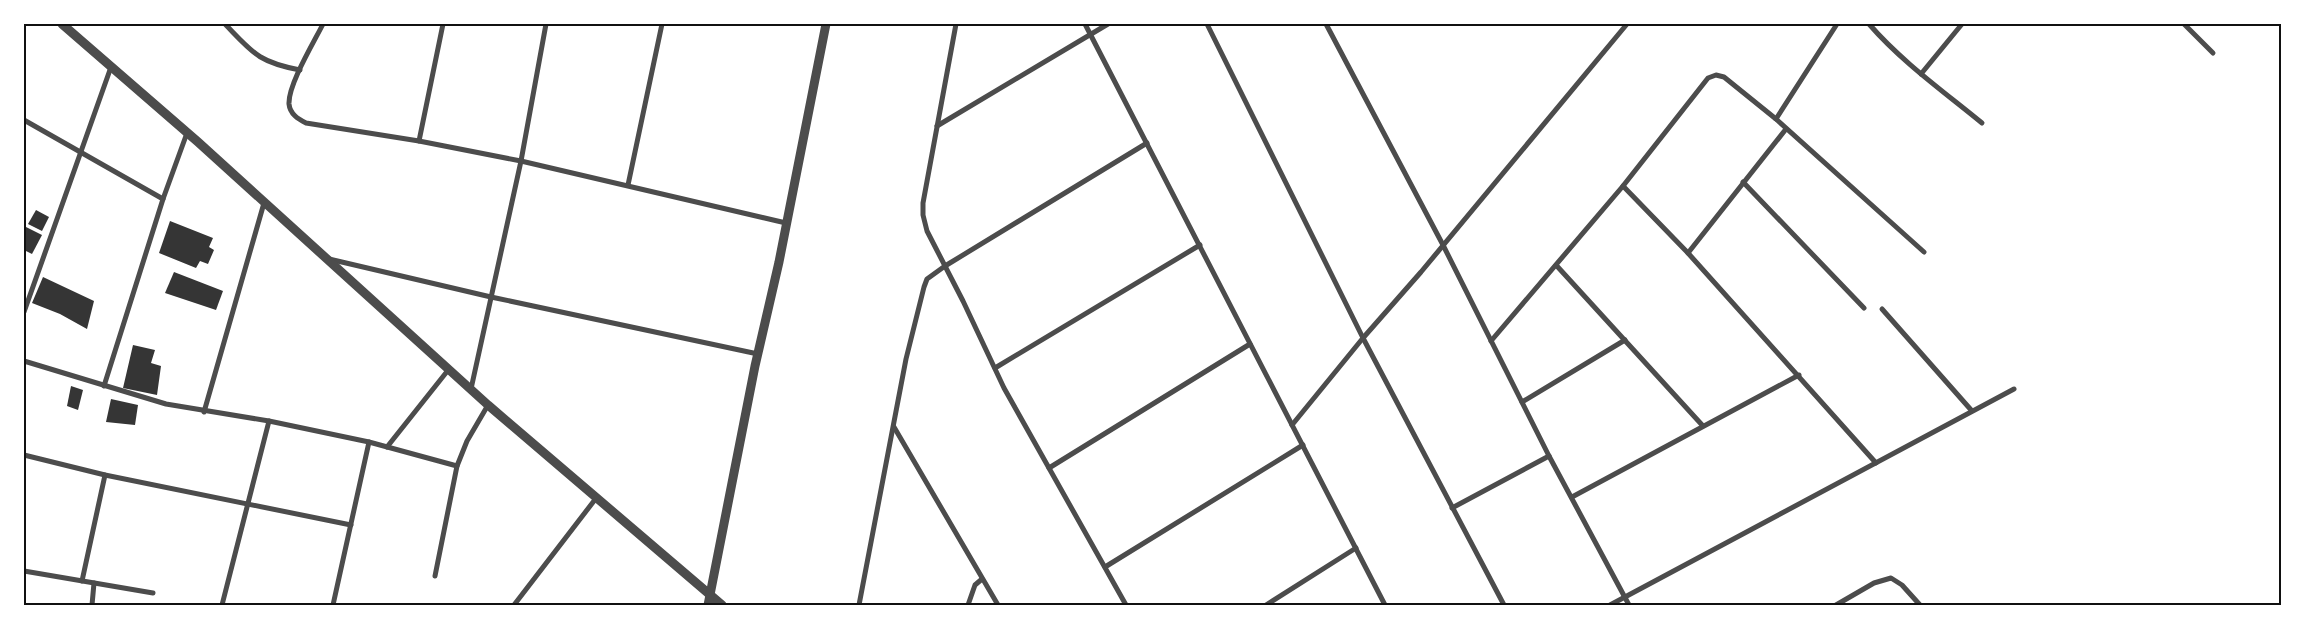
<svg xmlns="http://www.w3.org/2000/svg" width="2305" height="629" viewBox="0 0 2305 629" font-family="'PT Serif',serif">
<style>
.building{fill:#353535}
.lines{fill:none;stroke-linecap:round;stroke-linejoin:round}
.minor{stroke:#4c4c4c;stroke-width:5}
.tertiary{stroke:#4c4c4c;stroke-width:9}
.neatline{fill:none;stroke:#111;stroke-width:2}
</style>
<rect width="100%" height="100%" fill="#fff"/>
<g class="building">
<path d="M36 210 49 217 42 231 28 224Z"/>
<path d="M170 221 213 238 209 247 214 250 208 264 200 261 196 268 159 253Z"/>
<path d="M24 226 42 235 32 254 24 250Z"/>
<path d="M174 272 223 291 216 310 165 293Z"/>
<path d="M43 277 94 301 87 329 60 314 32 303Z"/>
<path d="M133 345 155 350 151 363 161 366 157 395 123 388Z"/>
<path d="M71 386 83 390 78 410 67 406Z"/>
<path d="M111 399 138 405 135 425 106 422Z"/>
</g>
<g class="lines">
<g class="minor">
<path d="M225 24C253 53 258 62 300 70"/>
<path d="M323 24C314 42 288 85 289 104 290 114 298 119 306 123L419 141 521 161 786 223"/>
<path d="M956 24 923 203V215L927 231 963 301 1004 388 1126 605"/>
<path d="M1085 24 1385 605"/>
<path d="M1207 24 1363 338 1504 605"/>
<path d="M1326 24 1443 245 1549 456 1629 605"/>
<path d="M1869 24C1902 62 1943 91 1982 123"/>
<path d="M2184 24 2213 53"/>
<path d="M1921 74 1962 24"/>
<path d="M1776 119 1837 24"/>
<path d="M24 120 163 199"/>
<path d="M937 126 1108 24"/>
<path d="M419 141 443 24"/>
<path d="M1743 182 1864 308"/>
<path d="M628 185 662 24"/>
<path d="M1623 186 1688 253 1876 463"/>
<path d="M1688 253 1786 129"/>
<path d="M329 259 491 297 758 354"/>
<path d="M1556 265 1703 426"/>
<path d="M1882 309 1972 411"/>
<path d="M24 312 111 67"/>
<path d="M1491 341 1623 186 1708 78 1716 75 1724 77 1776 119 1924 252"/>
<path d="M24 361 166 404 269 421 369 442 457 466 467 441 488 405"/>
<path d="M995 368 1200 245"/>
<path d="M104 386 163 199 187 133"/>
<path d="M471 389 521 161 546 24"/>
<path d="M1522 402 1625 340"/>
<path d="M204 412 264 203"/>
<path d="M1292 425 1363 338 1421 272 1627 24"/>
<path d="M894 427 998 605"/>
<path d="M387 447 449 369"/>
<path d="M24 455 105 475 351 525"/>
<path d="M1049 468 1250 344"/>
<path d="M1572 497 1799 375"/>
<path d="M1452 508 1549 456"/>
<path d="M1105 567 1303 445"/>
<path d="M24 571 153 593"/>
<path d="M435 576 457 466"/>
<path d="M82 581 105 475"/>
<path d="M92 605 94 583"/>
<path d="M222 605 269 421"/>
<path d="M333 605 369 442"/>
<path d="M514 605 597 497"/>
<path d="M859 605 906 359 924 287 927 279 945 266 1147 143"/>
<path d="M968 605 975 585 982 579"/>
<path d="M1266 605 1356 548"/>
<path d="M1610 605 2014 389"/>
<path d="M1836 605 1874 583 1891 578 1902 585 1920 605"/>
</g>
<g class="tertiary">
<path d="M62 24 198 142 488 405 722 605"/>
<path d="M708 605 755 366 779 262 826 24"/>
</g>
</g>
<rect width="2305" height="629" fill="none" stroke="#ffffff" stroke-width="50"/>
<rect x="25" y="25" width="2255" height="579" class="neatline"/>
</svg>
